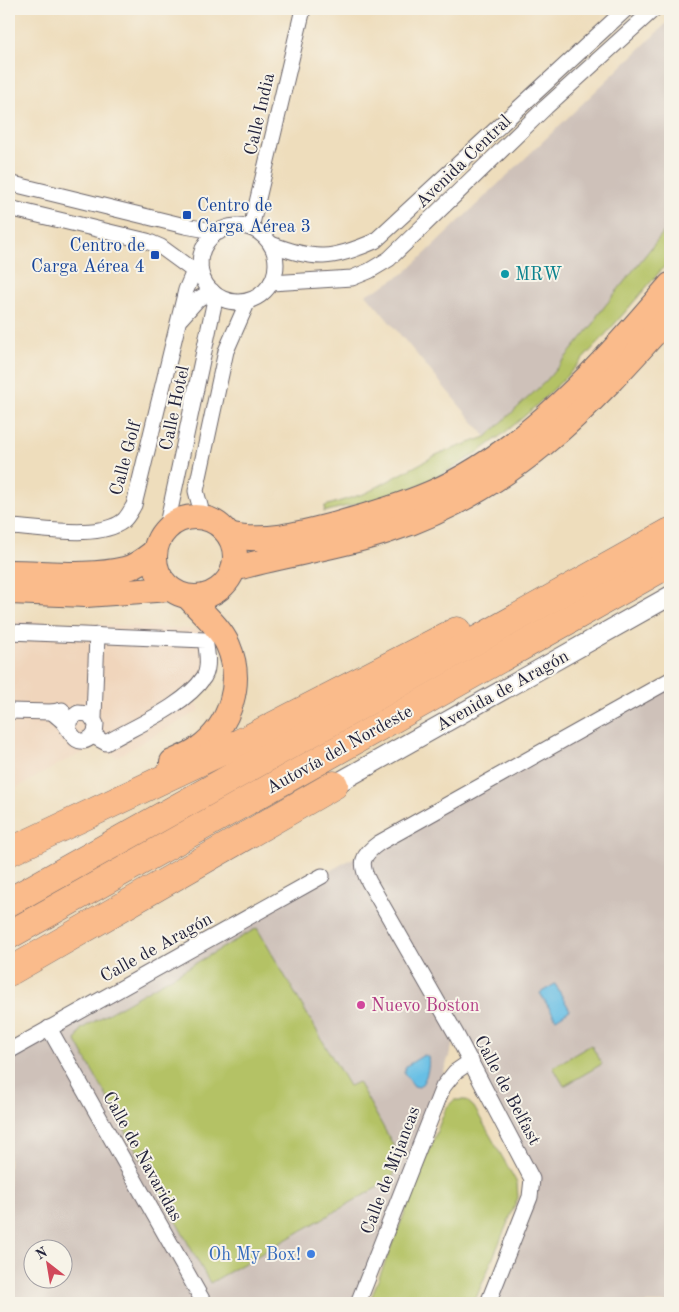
<svg xmlns="http://www.w3.org/2000/svg" width="679" height="1312" viewBox="0 0 679 1312" font-family="'Old Standard TT',serif">
<style>
.built{fill:#f0d5bc}
.industrial{fill:#cec1b9;fill-rule:evenodd}
.green{fill:#b4c265;stroke:#6b7250}
.water{fill:#68bfe5;stroke:#457090}
.lines{fill:none;stroke-linecap:round;stroke-linejoin:round}
.minor-casing{stroke:#696368;stroke-width:17}
.tertiary-casing{stroke:#696368;stroke-width:21}
.primary-casing{stroke:#696368;stroke-width:26}
.motorway-casing{stroke:#696368;stroke-width:29}
.minor{stroke:#fff;stroke-width:15}
.tertiary{stroke:#fff;stroke-width:19}
.primary{stroke:#fabb8b;stroke-width:24}
.motorway{stroke:#fabb8b;stroke-width:28}
.transit-dot{fill:#1a4fb4;stroke:#f7f3e8;stroke-width:2}
.culture-dot{fill:#0f9aa8;stroke:#f7f3e8;stroke-width:2}
.hotel-dot{fill:#d1479c;stroke:#f7f3e8;stroke-width:2}
.shop-dot{fill:#3f7fe0;stroke:#f7f3e8;stroke-width:2}
.labels{text-anchor:middle;stroke-width:4;stroke-linejoin:round;paint-order:stroke}
.street-label{font-size:18px;fill:#22223b;stroke:#f7f3e8}
.transit-label{font-size:18px;fill:#164399;stroke:#f7f3e8;text-anchor:start}
.culture-label{font-size:18px;fill:#0d838f;stroke:#f7f3e8;text-anchor:start}
.hotel-label{font-size:18px;fill:#b23c85;stroke:#f7f3e8;text-anchor:start}
.shop-label{font-size:18px;fill:#366cbe;stroke:#f7f3e8;text-anchor:end}
</style>
<rect width="100%" height="100%" fill="#f7f3e8"/>
<filter id="ink" filterUnits="userSpaceOnUse"><feTurbulence type="fractalNoise" baseFrequency=".02" numOctaves="2"/><feDisplacementMap in="SourceGraphic" scale="10" xChannelSelector="R" yChannelSelector="G"/><feConvolveMatrix kernelMatrix="1 2 1 2 8 2 1 2 1" color-interpolation-filters="sRGB"/></filter>
<filter id="wash" filterUnits="userSpaceOnUse"><feTurbulence type="fractalNoise" baseFrequency=".0096" numOctaves="4" result="noise"/><feDisplacementMap in="SourceGraphic" scale="20" xChannelSelector="R" yChannelSelector="G"/><feGaussianBlur stdDeviation="1.12" result="paint"/><feColorMatrix in="noise" values="0 0 0 0 0 0 0 0 0 0 0 0 0 0 0 0 0 1.4 0 .05"/><feComposite in="paint" operator="in"/></filter>
<g filter="url(#wash)">
<rect width="100%" height="100%" fill="#eeddbc"/>
<path class="built" d="M9 620 207 630 204 688 196 700 200 710 116 757 97 746 61 763 9 792Z"/>
<g class="industrial">
<path d="M670 20V224L597 316 595 322 546 381 486 437 366 294 378 289 406 272Z"/>
<path d="M670 680V1303H488L532 1179 456 1035 410 1173 358 1303H9V1051ZM32 1250H62V1280H32Z"/>
</g>
<g class="green">
<path d="M670 224V260C594 347 513 452 401 492 376 501 349 505 324 512L325 506 366 493 438 454 486 437 546 381 595 322 597 316Z"/>
<path d="M257 928 349 1086 358 1082 400 1157 392 1179 210 1283 76 1041 81 1029Z"/>
<path d="M591 1045 602 1064 564 1086 553 1067Z"/>
<path d="M454 1100H466L474 1107 517 1183 518 1198 474 1303H369L446 1108Z"/>
</g>
<g class="water">
<path d="M555 984 570 1010 556 1019 540 993Z"/>
<path d="M424 1055 428 1057C430 1066 426 1082 419 1087L414 1086 404 1073 406 1066Z"/>
</g>
</g>
<g filter="url(#ink)">
<g class="lines">
<g class="minor-casing">
<g id="minor">
<path d="M9 183 185 226 219 232"/>
<path d="M9 208 147 241 161 247 202 277"/>
<circle cx="238" cy="264" r="38"/>
<path d="M251 228 303 9"/>
<path d="M271 244C315 261 332 260 375 241L626 9"/>
<path d="M271 283 352 278 369 271 389 259 546 107 654 9"/>
<path d="M181 318 198 299 212 291"/>
<path d="M203 517 196 491 226 351 248 301"/>
<path d="M9 527C40 528 98 540 123 521 128 517 131 510 134 505L186 290 194 271 200 264"/>
<path d="M166 529 216 295"/>
<path d="M9 632 205 640C207 651 210 667 204 677 185 706 135 726 106 743L93 736"/>
<path d="M9 711 52 712 62 710"/>
<path d="M52 712C56 716 61 719 64 723 71 732 76 748 90 738 95 735 96 730 96 724L89 714 78 713 70 719 68 729"/>
<path d="M94 718 97 635"/>
<path d="M49 1028 204 1303"/>
<path d="M9 1051 322 876"/>
<path d="M358 1303 443 1087 455 1072 471 1061"/>
<path d="M488 1303 530 1197 532 1179 456 1034 369 882C359 863 362 855 379 843L670 680"/>
</g>
</g>
<g class="tertiary-casing">
<path id="tertiary" d="M334 785 670 596"/>
</g>
<g class="primary-casing">
<g id="primary">
<circle cx="195" cy="557" r="40"/>
<path d="M229 535C264 544 303 533 337 524 369 515 401 506 431 493 526 452 604 362 670 285"/>
<path d="M234 569C285 554 338 548 388 531 511 491 587 410 670 316"/>
<path d="M9 572C46 572 88 578 125 569 137 566 146 558 155 551"/>
<path d="M9 592 86 595 169 589"/>
<path d="M172 762C181 758 191 754 199 748 231 725 244 682 228 645 220 627 201 612 188 597"/>
</g>
</g>
<g class="motorway-casing">
<g id="motorway">
<path d="M9 852 250 738 457 631"/>
<path d="M9 902 670 532"/>
<path d="M9 935 670 563"/>
<path d="M9 972 334 785"/>
</g>
</g>
<use href="#minor" class="minor"/>
<use href="#tertiary" class="tertiary"/>
<use href="#primary" class="primary"/>
<use href="#motorway" class="motorway"/>
</g>
</g>
<g class="transit-dot">
<rect x="182" y="210" width="10" height="10" rx="2.5"/>
<rect x="150" y="250" width="10" height="10" rx="2.5"/>
</g>
<circle class="culture-dot" cx="505" cy="274" r="5"/>
<circle class="hotel-dot" cx="361" cy="1005" r="5"/>
<circle class="shop-dot" cx="311" cy="1254" r="5"/>
<g class="labels">
<g class="street-label">
<text transform="translate(259 114) rotate(-77)" y="6">Calle India</text>
<text transform="translate(463 161) rotate(-44)" y="6">Avenida Central</text>
<text transform="translate(174 408) rotate(-78)" y="6">Calle Hotel</text>
<text transform="translate(125 458) rotate(-75)" y="6">Calle Golf</text>
<text transform="translate(502 690) rotate(-29)" y="6">Avenida de Aragón</text>
<text transform="translate(339 749) rotate(-29)" y="6">Autovía del Nordeste</text>
<text transform="translate(156 947) rotate(-29)" y="6">Calle de Aragón</text>
<text transform="translate(508 1090) rotate(62)" y="6">Calle de Belfast</text>
<text transform="translate(143 1156) rotate(61)" y="6">Calle de Navaridas</text>
<text transform="translate(390 1170) rotate(-69)" y="6">Calle de Mijancas</text>
</g>
<g class="transit-label">
<text x="197" y="211">Centro de<tspan x="197" dy="21">Carga Aérea 3</tspan></text>
<text x="145" y="251" text-anchor="end">Centro de<tspan x="145" dy="21">Carga Aérea 4</tspan></text>
</g>
<g class="culture-label">
<text x="515" y="280">MRW</text>
</g>
<g class="hotel-label">
<text x="371" y="1011">Nuevo Boston</text>
</g>
<g class="shop-label">
<text x="301" y="1260">Oh My Box!</text>
</g>
</g>
<rect width="679" height="1312" fill="none" stroke="#f7f3e8" stroke-width="30"/>
<g transform="translate(48 1264) rotate(329)"><circle r="24" fill="#f7f3e8" stroke="#a29fa3"/>
<path d="M0-4L9 19L0 12L-9 19Z" fill="#d1495b"/>
<text y="-8" font-size="14" font-weight="bold" text-anchor="middle" fill="#22223b">N</text>
</g>
</svg>
